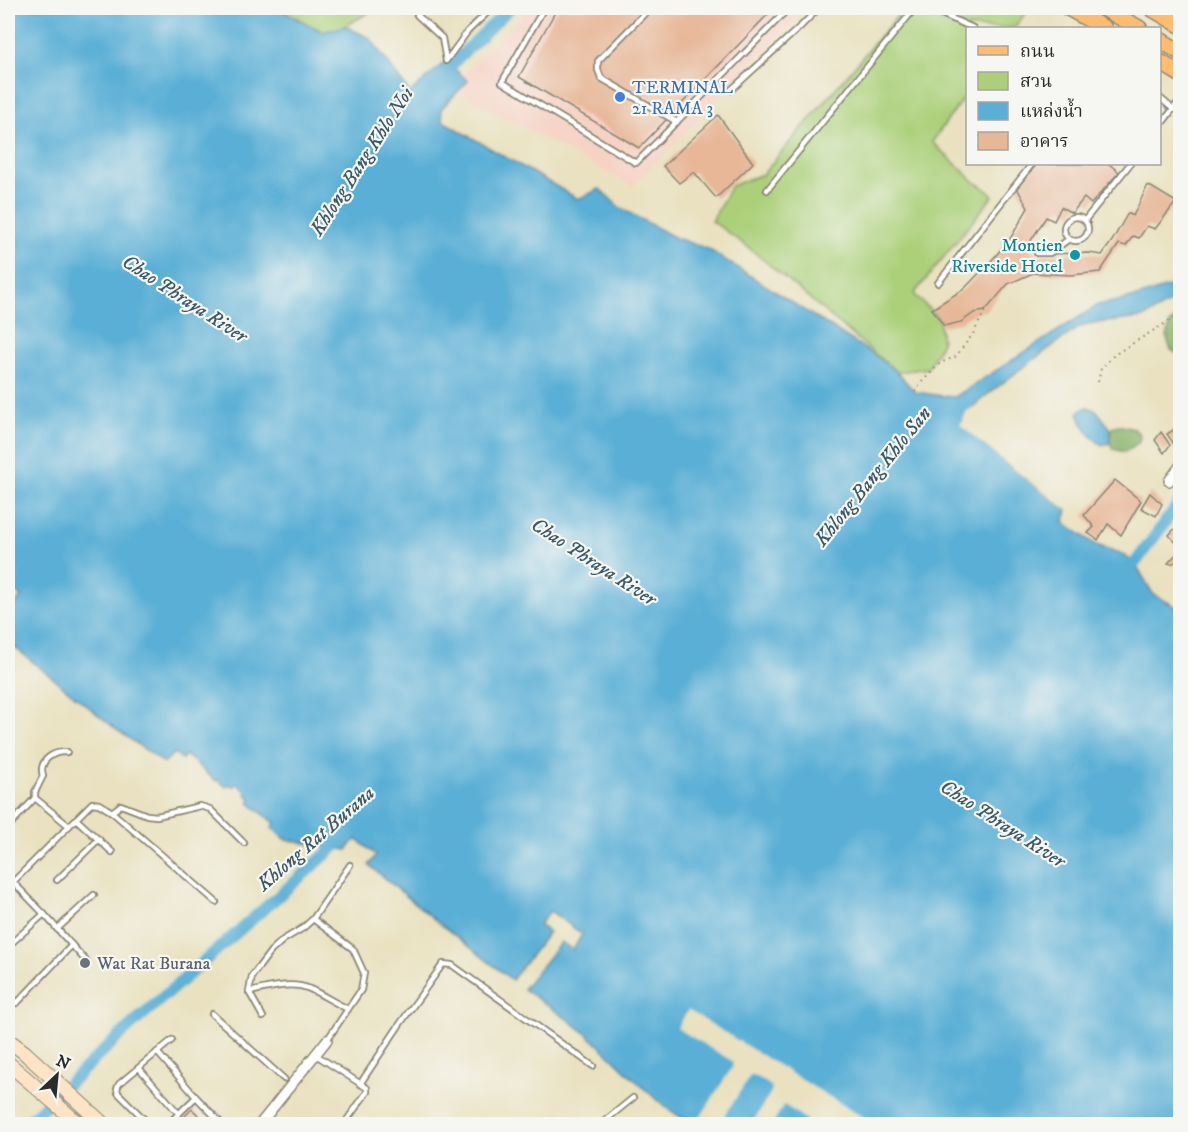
<svg xmlns="http://www.w3.org/2000/svg" width="1188" height="1132" viewBox="0 0 1188 1132" font-family="'IM FELL DW Pica','Noto Serif Thai',serif">
<style>
.built{fill:#f6d2c4}
.green{fill:#acd07a;stroke:#6c7e52;stroke-width:1.5}
.forest{fill:#89b26a;stroke:#5a6e4a;stroke-width:1.5}
.water{fill:#5aafd6;stroke:#426d80;stroke-width:1.5}
.pier{fill:#e9e1bf}
.lines{fill:none;stroke-linecap:round;stroke-linejoin:round}
.canal{stroke:#5aafd6;stroke-width:12}
.building{fill:#e7b798}
.service-casing{stroke:#8a8675;stroke-width:8}
.minor-casing{stroke:#8a8675;stroke-width:12}
.secondary-casing{stroke:#8a8675;stroke-width:16}
.primary-casing{stroke:#8a8675;stroke-width:18}
.path{stroke:#8a8675;stroke-width:2;stroke-dasharray:1.5 4.5;stroke-linecap:butt}
.service{stroke:#fff;stroke-width:4.5}
.minor{stroke:#fff;stroke-width:9}
.secondary{stroke:#fee4c6;stroke-width:14}
.primary{stroke:#fdbc70;stroke-width:15}
.shop-dot{fill:#3f7fe0;stroke:#f6f6f2;stroke-width:2}
.culture-dot{fill:#0f9aa8;stroke:#f6f6f2;stroke-width:2}
.worship-dot{fill:#6b7280;stroke:#f6f6f2;stroke-width:2}
.labels{text-anchor:middle;stroke-width:4.5;stroke-linejoin:round;paint-order:stroke}
.shop-label{font-size:18px;fill:#366cbe;stroke:#f6f6f2;text-anchor:start}
.culture-label{font-size:18px;fill:#0d838f;stroke:#f6f6f2;text-anchor:end}
.worship-label{font-size:18px;fill:#5b616d;stroke:#f6f6f2;text-anchor:start}
.water-label{font-size:20px;font-style:italic;fill:#3b5967;stroke:#f6f6f2}
</style>
<rect width="100%" height="100%" fill="#f6f6f2"/>
<filter id="ink" filterUnits="userSpaceOnUse"><feTurbulence type="fractalNoise" baseFrequency=".0167" numOctaves="2"/><feDisplacementMap in="SourceGraphic" scale="12" xChannelSelector="R" yChannelSelector="G"/><feConvolveMatrix kernelMatrix="1 2 1 2 8 2 1 2 1" color-interpolation-filters="sRGB"/></filter>
<filter id="wash" filterUnits="userSpaceOnUse"><feTurbulence type="fractalNoise" baseFrequency=".008" numOctaves="4" result="noise"/><feDisplacementMap in="SourceGraphic" scale="24" xChannelSelector="R" yChannelSelector="G"/><feGaussianBlur stdDeviation="1.35" result="paint"/><feColorMatrix in="noise" values="0 0 0 0 0 0 0 0 0 0 0 0 0 0 0 0 0 1.4 0 .05"/><feComposite in="paint" operator="in"/></filter>
<g filter="url(#wash)">
<rect width="100%" height="100%" fill="#e9e1bf"/>
<path class="built" d="M529 8H806L633 186 450 88Z"/>
<g class="green">
<path d="M279 8H377L345 26 323 32 285 12Z"/>
<path d="M904 8H1035L1038 9 1028 10 1014 28H968L967 93 932 142 976 183 989 191 993 196 914 294 939 319 942 342 928 368 897 372 748 247 712 221 731 186 763 174Z"/>
</g>
<g class="forest">
<path d="M1180 316V355L1171 350 1167 338 1170 323Z"/>
<path d="M1118 425 1134 429 1140 435 1139 442 1125 452 1113 449 1110 443 1111 429Z"/>
</g>
<g class="water">
<path d="M8 8H279L285 12 323 32 345 26 370 38 410 93 446 61 468 81 441 109 443 121 578 199 600 189 620 208 676 238 708 249 872 353 897 372 915 392 943 396 955 397 1098 305 1137 297 1174 285 1180 280V297L1143 318 1087 324 1078 328C1051 347 1025 365 999 386 984 397 969 408 960 424L1008 465 1067 510 1064 522 1096 545 1120 553 1135 563 1153 594 1180 609V1124H692C650 1101 620 1062 583 1031 565 1016 543 1003 523 989L561 942 573 950 582 934 550 911 539 925 549 932 512 980 435 920 369 865 376 855 356 839 347 850 287 840 272 828 275 823 249 803 251 799 246 794 247 792 236 783 233 787 229 784 226 787 218 780 216 781 186 755 182 759 174 753 164 763 117 730 8 642V606L9 604 14 606 21 597 8 585Z"/>
<path d="M1087 407 1096 410 1111 429 1110 443 1102 445C1090 437 1082 426 1078 412Z"/>
</g>
<g class="pier">
<path d="M973 407 975 409 969 415 964 424 1010 463 1069 508 1067 510 1008 465 960 425 966 413Z"/>
<path d="M688 1010 874 1124H833L830 1122 828 1124H805L807 1120 784 1105 772 1124H752L772 1090 771 1086 754 1075 750 1076 719 1124H696L733 1066 732 1061 677 1028Z"/>
</g>
<g class="lines">
<g class="canal">
<path d="M441 77 459 57 510 8"/>
<path d="M1135 563 1180 502"/>
<path d="M26 1124 130 1026 346 837"/>
</g>
</g>
<g id="blocks">
<g class="building">
<path d="M560 8H774L639 148 519 77 554 14Z"/>
<path d="M718 115 753 163 716 198 694 172 679 183 663 166Z"/>
<path d="M1037 164H1109L1119 172 1091 204 1084 198 1072 213 1061 207 1054 221 1046 217 1028 245 1037 256 1044 254 1089 253 1102 255 1112 241 1128 213 1133 216 1148 185 1176 202 1155 229 1147 226 1139 238 1133 236 1126 246 1119 244 1100 272 1071 275 1033 273 1008 284 985 311 974 313 961 322 944 326 932 309 964 289 991 261 1010 239 1028 208 1017 188Z"/>
<path d="M1180 426V453L1167 434Z"/>
<path d="M1161 432 1170 445 1164 453 1155 440Z"/>
<path d="M1115 480 1141 501 1121 535 1108 524 1098 540 1088 533 1094 527 1084 515Z"/>
<path d="M1150 493 1162 504 1156 516 1141 508Z"/>
<path d="M1180 523V547L1169 535Z"/>
<path d="M1178 552 1180 554V558L1172 564 1168 563Z"/>
<path d="M192 1109 207 1124H177Z"/>
</g>
</g>
</g>
<g filter="url(#ink)">
<use href="#blocks" fill-opacity="0" stroke="#8a8675" stroke-width="1.5"/>
<g class="lines">
<g class="service-casing">
<g id="service">
<path d="M544 8 502 82 636 163 789 8"/>
<path d="M650 8 598 61V70L601 78 677 122"/>
<path d="M928 8 973 28"/>
<path d="M417 15 442 38 446 61 468 31 492 8"/>
<path d="M731 90 801 26 819 8"/>
<path d="M1160 98 1173 109"/>
<path d="M1160 126 1180 100"/>
<path d="M767 190 915 8"/>
<circle cx="1076" cy="229" r="12"/>
<path d="M1085 220 1130 164"/>
<path d="M1037 253H1050L1069 239"/>
<path d="M938 283 1032 164"/>
<path d="M67 752C54 751 38 760 43 776L35 792V798L69 826"/>
<path d="M112 812 216 902"/>
<path d="M76 819 112 852"/>
<path d="M8 827 35 798"/>
<path d="M57 880 99 839"/>
<path d="M8 887 92 803 99 804 112 812 121 805 147 815 157 816 200 806 210 809 244 843"/>
<path d="M44 914 86 961"/>
<path d="M313 919 353 949 364 973 361 990 327 1040"/>
<path d="M57 929 94 895"/>
<path d="M8 946 44 914 13 882"/>
<path d="M249 992C269 988 291 981 310 989 323 995 335 1003 348 1009"/>
<path d="M8 995 17 1003 72 945"/>
<path d="M212 1014 284 1079"/>
<path d="M263 1017 249 992 252 976 271 951 283 940 303 928 313 919 350 865"/>
<path d="M157 1052 196 1097"/>
<path d="M316 1055 367 1088V1092L344 1124"/>
<path d="M139 1068 179 1114"/>
<path d="M360 1084 400 1024 443 964 452 965 593 1066"/>
<path d="M149 1124 118 1093 117 1089 119 1084 172 1040"/>
<path d="M168 1124 196 1097 222 1124"/>
<path d="M601 1124 633 1098"/>
</g>
</g>
<g class="minor-casing">
<g id="minor">
<path d="M1169 481 1180 466"/>
<path d="M260 1124 327 1040"/>
</g>
</g>
<g class="secondary-casing">
<g id="secondary">
<path d="M8 1040 24 1052 103 1124"/>
<path d="M8 1063 79 1124"/>
</g>
</g>
<g class="primary-casing">
<g id="primary">
<path d="M1068 8 1104 28"/>
<path d="M1103 8 1139 28"/>
<path d="M1151 8 1180 25"/>
<path d="M1179 8H1180"/>
<path d="M1160 40 1180 52"/>
<path d="M1160 62 1180 74"/>
</g>
</g>
<g class="path">
<path d="M1098 382 1101 369 1114 355 1180 314"/>
<path d="M915 392 922 382 940 363 955 357 973 334 985 311"/>
</g>
<use href="#service" class="service"/>
<use href="#minor" class="minor"/>
<use href="#secondary" class="secondary"/>
<use href="#primary" class="primary"/>
</g>
</g>
<circle class="shop-dot" cx="620" cy="97" r="6"/>
<circle class="culture-dot" cx="1075" cy="255" r="6"/>
<circle class="worship-dot" cx="85" cy="963" r="6"/>
<g class="labels">
<g class="shop-label">
<text x="632" y="93">TERMINAL<tspan x="632" dy="21">21 RAMA 3</tspan></text>
</g>
<g class="culture-label">
<text x="1063" y="251">Montien<tspan x="1063" dy="21">Riverside Hotel</tspan></text>
</g>
<g class="worship-label">
<text x="97" y="969">Wat Rat Burana</text>
</g>
<g class="water-label">
<text transform="translate(361 161) rotate(-57)" y="7">Khlong Bang Khlo Noi</text>
<text transform="translate(185 298) rotate(33)" y="7">Chao Phraya River</text>
<text transform="translate(872 476) rotate(-51)" y="7">Khlong Bang Khlo San</text>
<text transform="translate(594 561) rotate(33)" y="7">Chao Phraya River</text>
<text transform="translate(1003 823) rotate(33)" y="7">Chao Phraya River</text>
<text transform="translate(315 838) rotate(-41)" y="7">Khlong Rat Burana</text>
</g>
</g>
<rect width="1188" height="1132" fill="none" stroke="#f6f6f2" stroke-width="30"/>
<rect x="966" y="27" width="195" height="138" fill="#f6f6f2" stroke="#a5a5a2" stroke-width="1.5"/>
<rect x="978" y="46" width="30" height="9" fill="#fdbc70" stroke="#a5a5a2" stroke-width="1.5"/>
<text x="1020" y="57" font-size="18" fill="#2b2b2b">ถนน</text>
<rect x="978" y="72" width="30" height="18" fill="#acd07a" stroke="#a5a5a2" stroke-width="1.5"/>
<text x="1020" y="87" font-size="18" fill="#2b2b2b">สวน</text>
<rect x="978" y="102" width="30" height="18" fill="#5aafd6" stroke="#a5a5a2" stroke-width="1.5"/>
<text x="1020" y="117" font-size="18" fill="#2b2b2b">แหล่งน้ำ</text>
<rect x="978" y="132" width="30" height="18" fill="#e7b798" stroke="#a5a5a2" stroke-width="1.5"/>
<text x="1020" y="147" font-size="18" fill="#2b2b2b">อาคาร</text>
<g transform="translate(57 1075) rotate(26)" stroke="#f6f6f2" stroke-width="4.5" paint-order="stroke">
<path d="M0-4.5L10 22L0 15L-10 22Z" fill="#2b2b2b"/>
<text y="-9" font-size="16" font-weight="bold" text-anchor="middle" fill="#2b2b2b">N</text>
</g>
</svg>
